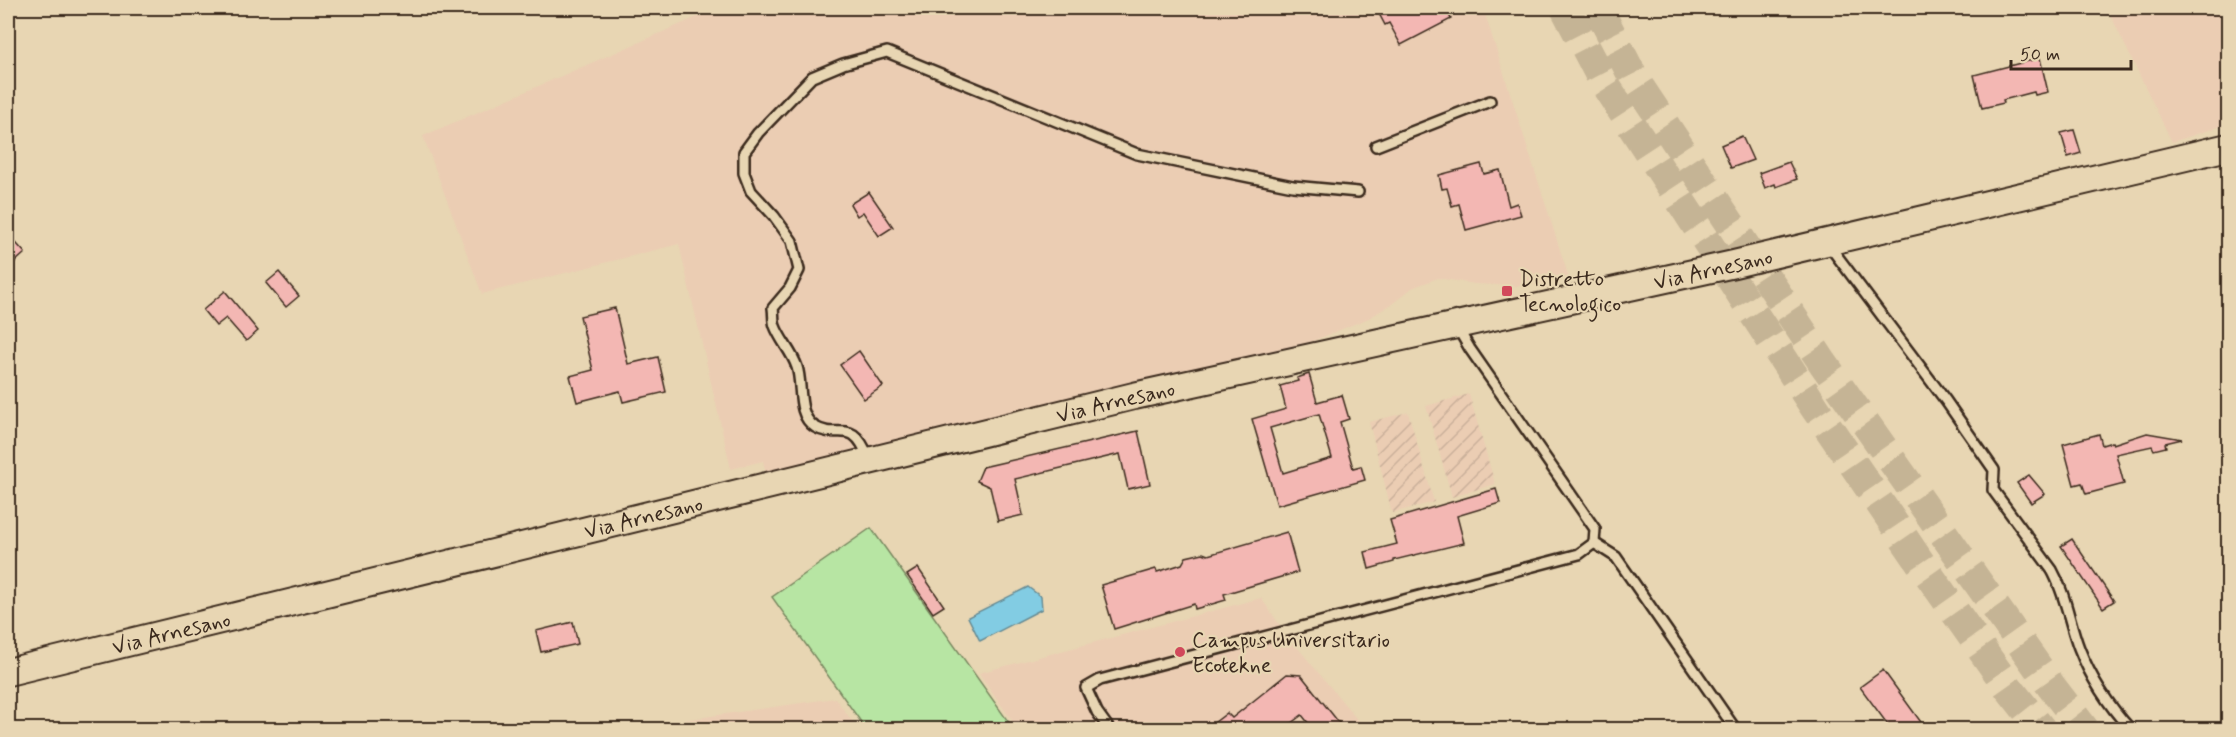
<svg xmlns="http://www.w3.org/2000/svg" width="2236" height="737" viewBox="0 0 2236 737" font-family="Mynerve,sans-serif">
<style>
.built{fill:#ebcdb3}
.industrial{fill:url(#industrial-furrows)}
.pitch{fill:#b7e5a3;stroke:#798860;stroke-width:1.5}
.water{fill:#82cce3;stroke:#668b94;stroke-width:1.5}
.building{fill:#f3b7b3;stroke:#3b2a1e;stroke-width:1.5;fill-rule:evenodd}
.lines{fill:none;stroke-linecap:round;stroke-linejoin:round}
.trunk-tunnel{stroke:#c5b495;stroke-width:30;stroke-dasharray:30 15;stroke-linecap:butt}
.service-casing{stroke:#3b2a1e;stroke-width:14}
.secondary-casing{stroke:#3b2a1e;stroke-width:30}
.service{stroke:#e8d6b3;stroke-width:9}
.secondary{stroke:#e8d6b3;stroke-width:26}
.poi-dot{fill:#d1495b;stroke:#e8d6b3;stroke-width:2}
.labels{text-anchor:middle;stroke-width:4.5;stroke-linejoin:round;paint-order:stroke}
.street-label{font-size:22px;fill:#3b2a1e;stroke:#e8d6b3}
.poi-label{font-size:22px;fill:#3b2a1e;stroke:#e8d6b3;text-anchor:start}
</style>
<defs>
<pattern id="industrial-furrows" width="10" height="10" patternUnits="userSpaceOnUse" patternTransform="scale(1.5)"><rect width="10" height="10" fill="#ebcdb3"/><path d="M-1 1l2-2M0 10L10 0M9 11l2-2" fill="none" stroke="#cab09a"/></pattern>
</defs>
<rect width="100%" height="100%" fill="#e8d6b3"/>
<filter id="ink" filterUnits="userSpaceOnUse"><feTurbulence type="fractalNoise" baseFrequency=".0167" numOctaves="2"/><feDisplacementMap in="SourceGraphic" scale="12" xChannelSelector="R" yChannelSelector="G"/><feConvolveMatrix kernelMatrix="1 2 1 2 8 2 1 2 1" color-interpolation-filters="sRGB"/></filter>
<g filter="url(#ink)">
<g class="built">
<path d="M718 8H1483L1569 278 1549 284 1518 286 1475 284 1438 278 1412 288 1392 304 1369 318 1303 345 1298 353 874 451 869 447 767 479 763 461 731 469 679 244 482 294 423 136Z"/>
<path d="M2107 8H2228V124L2172 142Z"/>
<path d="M1261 598 1284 631 1365 729H1018L979 673Z"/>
<path d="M835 698 858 729H623Z"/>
</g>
<g class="industrial">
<path d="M1469 394 1495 484 1452 497 1426 406Z"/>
<path d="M1408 412 1434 502 1392 513 1369 422Z"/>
</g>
<path class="pitch" d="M871 528 1010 724 1003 729H866L772 597Z"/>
<path class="water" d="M1028 587 1041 597 1042 609 980 641 968 617Z"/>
<g class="building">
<path d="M1376 8H1446L1451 19 1401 45 1389 23 1385 25Z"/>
<path d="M2040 58 2048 92 2035 95 2034 92 2003 100 2004 103 1982 108 1974 75Z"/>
<path d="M2074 130 2081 153 2068 157 2061 133Z"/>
<path d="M1742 136 1753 160 1731 168 1721 145Z"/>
<path d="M1789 162 1797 179 1776 187 1775 184 1765 188 1759 173Z"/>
<path d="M1481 164 1484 174 1500 170 1509 206 1517 203 1521 215 1466 230 1459 204 1452 206 1447 188 1442 189 1439 175Z"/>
<path d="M869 192 893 227 879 236 863 212 857 216 850 204Z"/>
<path d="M8 234 25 253 8 268Z"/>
<path d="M279 272 299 296 286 307 266 283Z"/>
<path d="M225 291 258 331 246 341 226 318 216 326 203 310Z"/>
<path d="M615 308 628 364 658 357 666 392 623 402 620 391 577 402 570 376 593 370 580 316Z"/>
<path d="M859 351 883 386 864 399 840 365Z"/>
<path d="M1309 374 1317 402 1342 395 1349 419 1340 422 1353 468 1361 466 1365 480 1277 505 1252 419 1286 409 1280 386 1298 381 1297 378ZM1319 414 1332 458 1283 473 1270 428Z"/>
<path d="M1138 431 1150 484 1128 489 1120 454 1015 479 1023 515 998 521 990 487 977 481 983 467Z"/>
<path d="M2147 433 2182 439 2165 443 2166 447 2154 450 2152 446 2116 454 2124 484 2086 494 2082 483 2074 485 2063 444 2099 434 2102 445 2112 442 2113 444Z"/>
<path d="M2029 475 2045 494 2031 503 2017 483Z"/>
<path d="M1496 489 1500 503 1457 516 1464 543 1394 560V562L1369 569 1365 552 1397 544 1390 520Z"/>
<path d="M1287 532 1298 572 1224 594 1226 600 1195 609 1194 604 1114 629 1101 585 1156 569 1157 572 1182 564 1186 557 1203 553 1208 555Z"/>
<path d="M2072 539 2114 601 2103 608 2061 546Z"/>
<path d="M918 568 944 606 933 613 907 575Z"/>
<path d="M573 622 578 644 541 652 536 631Z"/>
<path d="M1883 670 1926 729H1891L1860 687Z"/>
<path d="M1287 674 1301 675 1344 729H1313L1302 715 1283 729H1206L1227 713 1232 718Z"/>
</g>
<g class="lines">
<g class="trunk-tunnel">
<path d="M1565 8 1604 83 1815 408 1924 568 2008 687 2042 730"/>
<path d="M1598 8 1633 77 1823 363 2051 686 2085 730"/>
</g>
<g class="service-casing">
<g id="service">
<path d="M1376 146 1490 101"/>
<path d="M1828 244 1946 401 1994 470 1993 490 2052 570C2066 595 2069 622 2079 648 2091 679 2109 706 2131 730"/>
<path d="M869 459C852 415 839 441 815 427 796 415 803 385 797 367 792 352 780 340 775 326 773 321 774 314 773 308L790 288 799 270 792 241 774 216 751 191 744 173V152L758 133 812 77 843 64 887 52 1137 154 1293 186 1358 192"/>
<path d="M1594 543 1616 557 1736 730"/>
<path d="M1110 730 1097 712 1086 688 1100 680 1579 554 1594 543 1595 529 1470 349 1457 327"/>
</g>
</g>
<g class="secondary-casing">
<g id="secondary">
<path id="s1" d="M8 672 1134 396 1734 264 2228 147"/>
</g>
</g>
<use href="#service" class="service"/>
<use href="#secondary" class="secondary"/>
</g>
</g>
<g class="poi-dot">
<rect x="1501" y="285" width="12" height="12" rx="3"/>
<circle cx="1180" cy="652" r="6"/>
</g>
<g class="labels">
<g class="street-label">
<text dy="8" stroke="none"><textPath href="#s1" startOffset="1752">Via Arnesano</textPath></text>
<text dy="8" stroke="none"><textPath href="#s1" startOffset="1140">Via Arnesano</textPath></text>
<text dy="8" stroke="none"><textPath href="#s1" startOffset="654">Via Arnesano</textPath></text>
<text dy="8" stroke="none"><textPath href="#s1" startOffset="168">Via Arnesano</textPath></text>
</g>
<g class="poi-label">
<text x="1519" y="286">Distretto<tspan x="1519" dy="25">Tecnologico</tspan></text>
<text x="1192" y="647">Campus Universitario<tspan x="1192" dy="25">Ecotekne</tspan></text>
</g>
</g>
<rect width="2236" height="737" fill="none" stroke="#e8d6b3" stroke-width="30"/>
<rect x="15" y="15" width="2206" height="707" fill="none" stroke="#3b2a1e" stroke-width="2" filter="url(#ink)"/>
<path d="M2011 60v9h120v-9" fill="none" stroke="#3b2a1e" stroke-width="3"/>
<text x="2020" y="60" font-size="18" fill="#3b2a1e" stroke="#e8d6b3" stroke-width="4.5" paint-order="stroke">50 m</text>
</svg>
